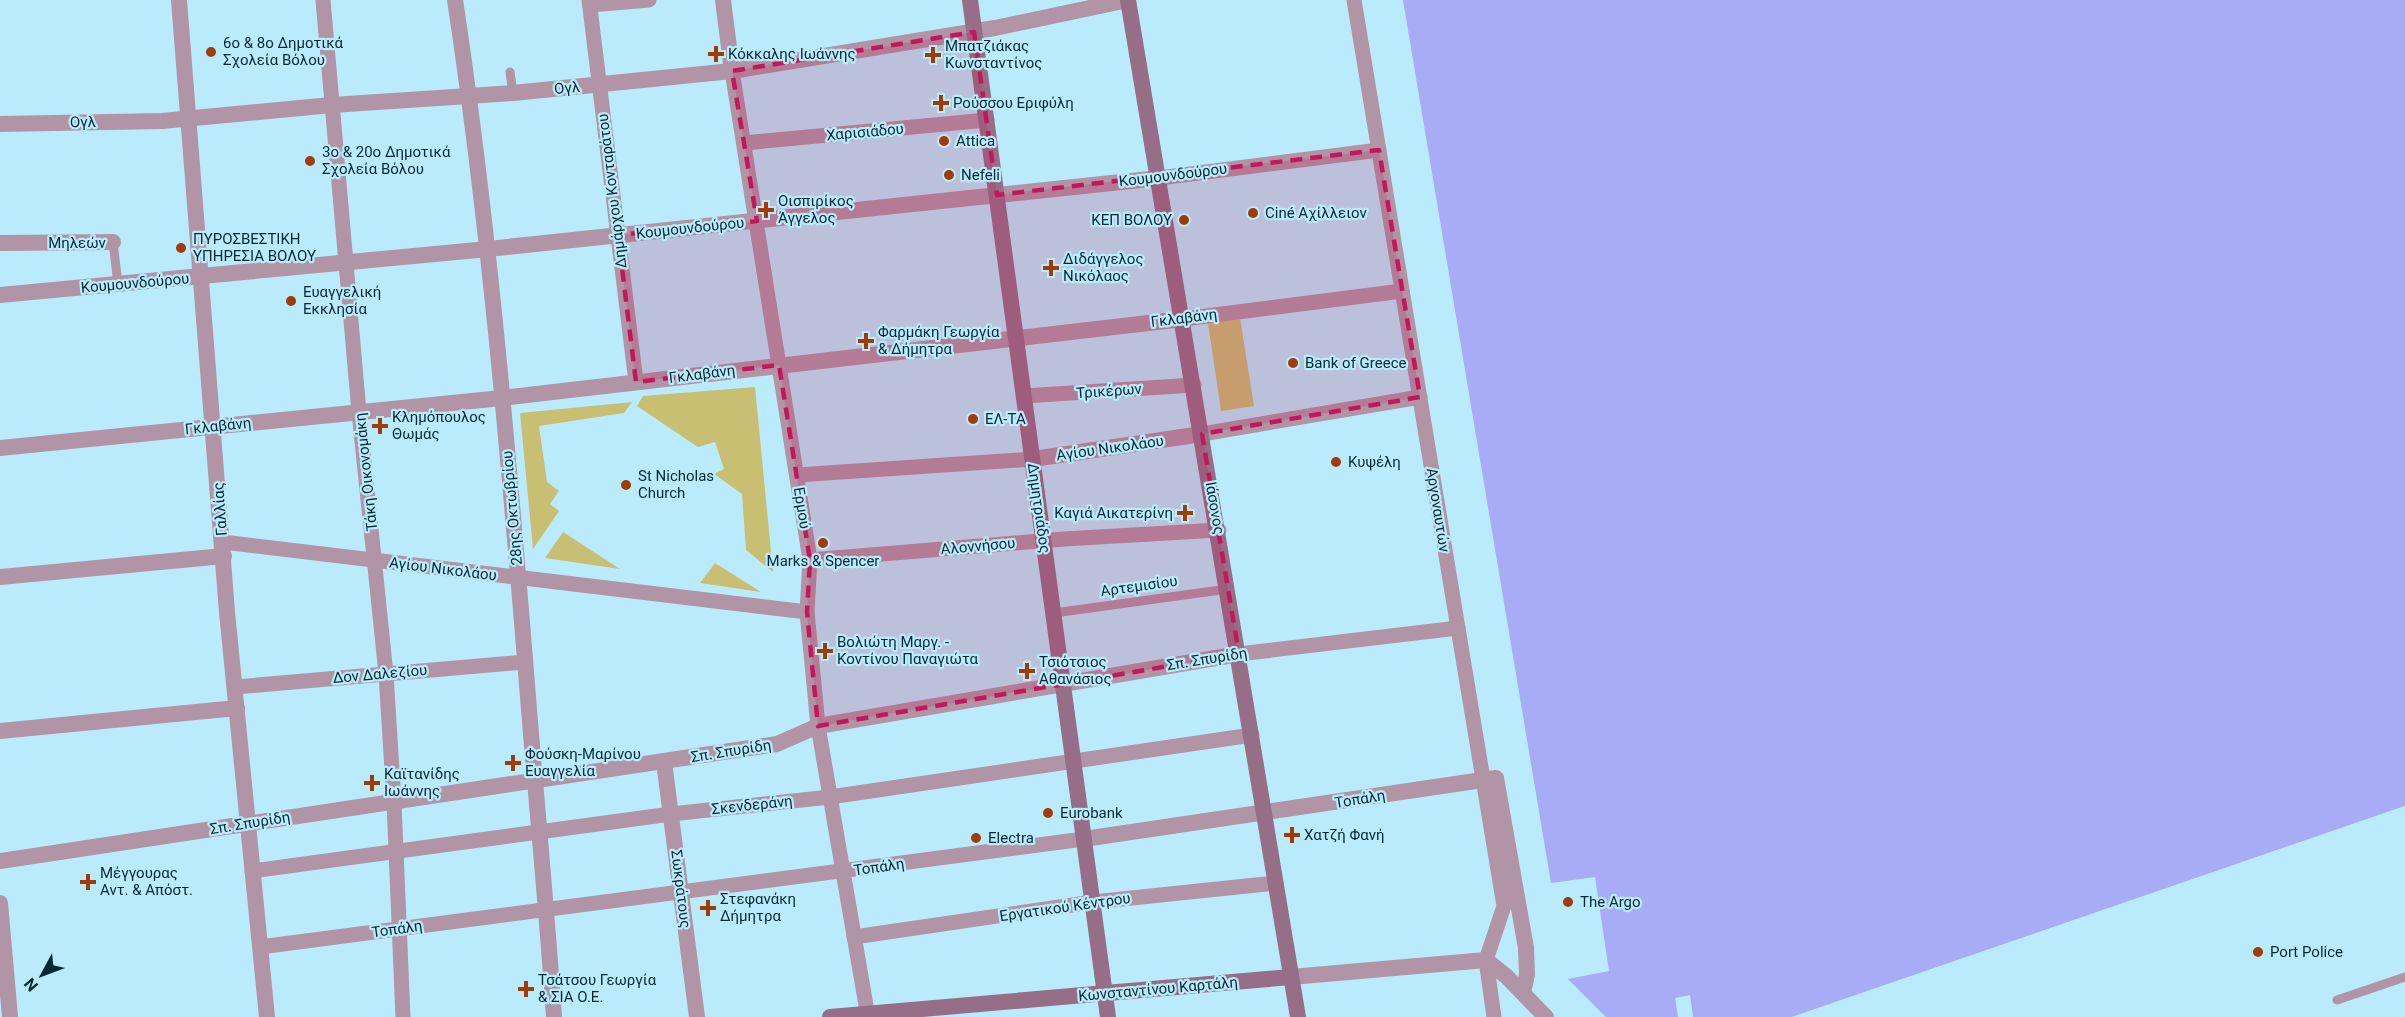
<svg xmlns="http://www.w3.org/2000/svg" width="2405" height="1017" viewBox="0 0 2405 1017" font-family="Roboto,sans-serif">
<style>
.green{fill:#c8bf72}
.water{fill:#a8abf6}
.pier{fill:#baebfc}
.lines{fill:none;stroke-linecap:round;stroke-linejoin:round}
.service{stroke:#b194a5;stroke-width:9}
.pedestrian{stroke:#b194a5;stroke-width:15}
.minor{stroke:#b194a5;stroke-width:16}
.tertiary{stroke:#b194a5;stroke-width:16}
.secondary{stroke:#976e87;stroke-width:16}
.marked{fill:#c2185b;fill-opacity:0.2;stroke:#c2185b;stroke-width:4.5;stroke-dasharray:12 8;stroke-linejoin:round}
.poi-dot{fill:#a03c05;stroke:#baebfc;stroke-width:2}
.labels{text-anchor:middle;stroke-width:4.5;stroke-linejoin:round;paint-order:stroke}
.poi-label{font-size:15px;fill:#032935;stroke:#baebfc;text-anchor:start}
.street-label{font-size:15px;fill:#032935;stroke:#baebfc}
</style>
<rect width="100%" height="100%" fill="#baebfc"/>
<g class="green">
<path d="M1240 318 1254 406 1221 411 1208 323Z"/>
<path d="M755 387 773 572 746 550 742 494 714 474 724 469 715 442 698 447 637 406 643 396Z"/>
<path d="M632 402 624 413 539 426 547 482 559 491 550 504 559 511 533 549 520 413Z"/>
<path d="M563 532 620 569 545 558Z"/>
<path d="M715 563 761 592 700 583Z"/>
</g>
<path class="water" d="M1403 0H2405V806L1792 1017H1606L1568 979 1609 971 1595 877 1551 883Z"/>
<g class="pier">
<path d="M2405 806V810L1801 1017H1792Z"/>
<path d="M1690 995 1693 1017H1678L1675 998Z"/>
</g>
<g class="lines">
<g class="service">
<path d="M510 72 513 93"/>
<path d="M113 242 118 284"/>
<path d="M1054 613 1228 589"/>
<path d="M2337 1000 2405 977"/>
</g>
<g class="pedestrian">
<path d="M323 0 359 412 386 674 394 802 403 1017"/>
<path d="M589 0 636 382"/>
<path d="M1354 0 1504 906 1486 960 1494 1017"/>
<path d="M590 5 649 0"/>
<path d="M732 71 810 560 807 612 818 726 868 1017"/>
<path d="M744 143 987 120"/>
<path d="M1159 178 1379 150"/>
<path d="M1183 319 1402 291"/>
<path d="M1024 396 1194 385"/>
<path d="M1202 434 1420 397"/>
<path d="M797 475 1033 459"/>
<path d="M223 542 807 612"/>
<path d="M810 560 1064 539 1219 530"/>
<path d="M1239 654 1458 628"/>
<path d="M235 687 525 662"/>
<path d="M252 871 671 814 830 797 1252 735"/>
<path d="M854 937 1093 902 1276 883"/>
<path d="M260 947 1084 839"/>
</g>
<g class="minor">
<path d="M455 0C488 218 507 439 525 659 534 778 546 897 554 1017"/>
<path d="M723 0 732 71"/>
<path d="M0 124 162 121 332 105 513 93 732 71 995 28 1128 0"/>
<path d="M0 243 113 242"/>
<path d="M0 295 488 249 1159 178"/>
<path d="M0 448 502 398 1183 319"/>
<path d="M1033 459 1202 434"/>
<path d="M0 577 224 556"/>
<path d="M0 731 237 708"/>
<path d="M664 762 697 1017"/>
<path d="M1084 839 1496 778 1526 948 1527 974 1523 993"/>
<path d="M0 861 777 744 818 726 1239 654"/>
<path d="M1291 977 1486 960 1506 976 1546 1017"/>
</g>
<g class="tertiary">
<path d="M179 0 227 612 267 1017"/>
<path d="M0 903 10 1017"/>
</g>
<g class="secondary">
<path d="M970 0 1108 1017"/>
<path d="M1128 0 1298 1017"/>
<path d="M830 1017 1291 977"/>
</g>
</g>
<path class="marked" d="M974 32 997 195 1379 150 1420 397 1202 434 1239 654 818 726 807 612 810 560 779 365 636 382 618 235 757 221 732 71Z"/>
<g class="poi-dot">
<circle cx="211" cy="52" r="6"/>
<path d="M713 45h6v6h6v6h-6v6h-6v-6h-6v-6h6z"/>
<path d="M930 46h6v6h6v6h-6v6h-6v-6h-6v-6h6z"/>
<path d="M938 94h6v6h6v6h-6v6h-6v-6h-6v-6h6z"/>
<circle cx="944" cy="141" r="6"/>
<circle cx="310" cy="161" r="6"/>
<circle cx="949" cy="175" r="6"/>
<path d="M763 201h6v6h6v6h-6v6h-6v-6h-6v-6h6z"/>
<circle cx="1253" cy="213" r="6"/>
<circle cx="1184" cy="220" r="6"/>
<circle cx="181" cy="248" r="6"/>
<path d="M1048 259h6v6h6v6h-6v6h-6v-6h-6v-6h6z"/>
<circle cx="291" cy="301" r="6"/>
<path d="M863 332h6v6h6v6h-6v6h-6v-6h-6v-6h6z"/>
<circle cx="1293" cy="363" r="6"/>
<circle cx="973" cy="419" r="6"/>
<path d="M377 417h6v6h6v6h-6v6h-6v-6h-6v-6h6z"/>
<circle cx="1336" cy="462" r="6"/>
<circle cx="626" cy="485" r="6"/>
<path d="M1182 504h6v6h6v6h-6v6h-6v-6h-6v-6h6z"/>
<circle cx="823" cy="543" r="6"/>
<path d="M822 642h6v6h6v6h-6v6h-6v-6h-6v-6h6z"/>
<path d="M1024 662h6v6h6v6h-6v6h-6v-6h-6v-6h6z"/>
<path d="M510 754h6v6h6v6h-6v6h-6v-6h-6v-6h6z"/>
<path d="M369 774h6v6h6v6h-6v6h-6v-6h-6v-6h6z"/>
<circle cx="1048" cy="813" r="6"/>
<path d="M1289 826h6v6h6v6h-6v6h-6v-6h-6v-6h6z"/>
<circle cx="976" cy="838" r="6"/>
<path d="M85 873h6v6h6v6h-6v6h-6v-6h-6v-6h6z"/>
<circle cx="1568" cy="902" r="6"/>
<path d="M705 899h6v6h6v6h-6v6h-6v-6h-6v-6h6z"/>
<circle cx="2258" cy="952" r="6"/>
<path d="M523 980h6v6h6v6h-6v6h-6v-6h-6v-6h6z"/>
</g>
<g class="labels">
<g class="poi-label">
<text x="223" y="48">6ο &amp; 8ο Δημοτικά<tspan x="223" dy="17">Σχολεία Βόλου</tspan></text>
<text x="945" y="51">Μπατζιάκας<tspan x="945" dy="17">Κωνσταντίνος</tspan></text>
<text x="728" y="59">Κόκκαλης Ιωάννης</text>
<text x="953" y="108">Ρούσσου Εριφύλη</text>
<text x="956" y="146">Attica</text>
<text x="322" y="157">3ο &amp; 20ο Δημοτικά<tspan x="322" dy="17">Σχολεία Βόλου</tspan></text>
<text x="961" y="180">Nefeli</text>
<text x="778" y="206">Οισπιρίκος<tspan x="778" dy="17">Άγγελος</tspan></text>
<text x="1265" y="218">Ciné Αχίλλειον</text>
<text x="1172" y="225" text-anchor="end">ΚΕΠ ΒΟΛΟΥ</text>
<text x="193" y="244">ΠΥΡΟΣΒΕΣΤΙΚΗ<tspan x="193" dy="17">ΥΠΗΡΕΣΙΑ ΒΟΛΟΥ</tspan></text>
<text x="1063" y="264">Διδάγγελος<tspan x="1063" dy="17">Νικόλαος</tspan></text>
<text x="303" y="297">Ευαγγελική<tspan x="303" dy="17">Εκκλησία</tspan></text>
<text x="878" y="337">Φαρμάκη Γεωργία<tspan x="878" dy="17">&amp; Δήμητρα</tspan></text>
<text x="1305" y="368">Bank of Greece</text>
<text x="392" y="422">Κλημόπουλος<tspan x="392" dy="17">Θωμάς</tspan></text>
<text x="985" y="424">ΕΛ-ΤΑ</text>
<text x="1348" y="467">Κυψέλη</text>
<text x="638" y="481">St Nicholas<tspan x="638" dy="17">Church</tspan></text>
<text x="1173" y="518" text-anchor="end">Καγιά Αικατερίνη</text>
<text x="823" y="566" text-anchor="middle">Marks &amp; Spencer</text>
<text x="837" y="647">Βολιώτη Μαργ. -<tspan x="837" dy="17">Κοντίνου Παναγιώτα</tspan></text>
<text x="1039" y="667">Τσιότσιος<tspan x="1039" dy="17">Αθανάσιος</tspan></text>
<text x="525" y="759">Φούσκη-Μαρίνου<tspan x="525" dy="17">Ευαγγελία</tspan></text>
<text x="384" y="779">Καϊτανίδης<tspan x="384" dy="17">Ιωάννης</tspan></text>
<text x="1060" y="818">Eurobank</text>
<text x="1304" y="840">Χατζή Φανή</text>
<text x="988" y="843">Electra</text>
<text x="100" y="878">Μέγγουρας<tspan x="100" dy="17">Αντ. &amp; Απόστ.</tspan></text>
<text x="720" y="904">Στεφανάκη<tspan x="720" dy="17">Δήμητρα</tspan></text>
<text x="1580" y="907">The Argo</text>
<text x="2270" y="957">Port Police</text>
<text x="538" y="985">Τσάτσου Γεωργία<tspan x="538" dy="17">&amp; ΣΙΑ Ο.Ε.</tspan></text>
</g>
<g class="street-label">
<text transform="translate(567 88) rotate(-5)" y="5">Ογλ</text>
<text transform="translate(83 122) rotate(-1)" y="5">Ογλ</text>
<text transform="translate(865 132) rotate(-5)" y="5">Χαρισιάδου</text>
<text transform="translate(1173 175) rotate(-7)" y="5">Κουμουνδούρου</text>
<text transform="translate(612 191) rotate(-97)" y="5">Δημάρχου Κονταράτου</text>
<text transform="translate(690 228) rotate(-6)" y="5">Κουμουνδούρου</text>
<text x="77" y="248">Μηλεών</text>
<text transform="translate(135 283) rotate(-5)" y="5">Κουμουνδούρου</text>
<text transform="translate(1184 318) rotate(-7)" y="5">Γκλαβάνη</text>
<text transform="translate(702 374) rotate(-7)" y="5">Γκλαβάνη</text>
<text transform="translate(1109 391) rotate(-4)" y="5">Τρικέρων</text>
<text transform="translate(218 426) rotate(-6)" y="5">Γκλαβάνη</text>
<text transform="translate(1110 448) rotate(-8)" y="5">Αγίου Νικολάου</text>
<text transform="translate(366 472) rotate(-96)" y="5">Τάκη Οικονομάκη</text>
<text transform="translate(512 508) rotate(-95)" y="5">28ης Οκτωβρίου</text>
<text transform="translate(802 508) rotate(81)" y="5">Ερμού</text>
<text transform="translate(1039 508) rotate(82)" y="5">Δημητριάδος</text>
<text transform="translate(1215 508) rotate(80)" y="5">Ιάσονος</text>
<text transform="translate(220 509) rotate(-94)" y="5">Γαλλίας</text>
<text transform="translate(1438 510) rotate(81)" y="5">Αργοναυτών</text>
<text transform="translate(978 546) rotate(-5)" y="5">Αλοννήσου</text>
<text transform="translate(443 569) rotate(7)" y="5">Αγίου Νικολάου</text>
<text transform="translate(1139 586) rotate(-8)" y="5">Αρτεμισίου</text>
<text transform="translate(1207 659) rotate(-9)" y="5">Σπ. Σπυρίδη</text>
<text transform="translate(380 674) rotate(-5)" y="5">Δον Δαλεζίου</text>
<text transform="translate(731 751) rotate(-9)" y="5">Σπ. Σπυρίδη</text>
<text transform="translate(1360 799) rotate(-9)" y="5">Τοπάλη</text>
<text transform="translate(752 805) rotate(-6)" y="5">Σκενδεράνη</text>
<text transform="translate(250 823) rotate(-9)" y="5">Σπ. Σπυρίδη</text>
<text transform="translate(879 867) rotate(-8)" y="5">Τοπάλη</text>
<text transform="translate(681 889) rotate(83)" y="5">Σωκράτους</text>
<text transform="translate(1065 907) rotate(-8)" y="5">Εργατικού Κέντρου</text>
<text transform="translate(397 929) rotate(-8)" y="5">Τοπάλη</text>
<text transform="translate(1158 989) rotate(-5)" y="5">Κωνσταντίνου Καρτάλη</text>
</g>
</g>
<g transform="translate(42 975) rotate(229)" stroke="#baebfc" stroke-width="4.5" paint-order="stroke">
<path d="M0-4.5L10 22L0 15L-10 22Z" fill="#032935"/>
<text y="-9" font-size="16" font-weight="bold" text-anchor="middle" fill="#032935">N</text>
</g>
</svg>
